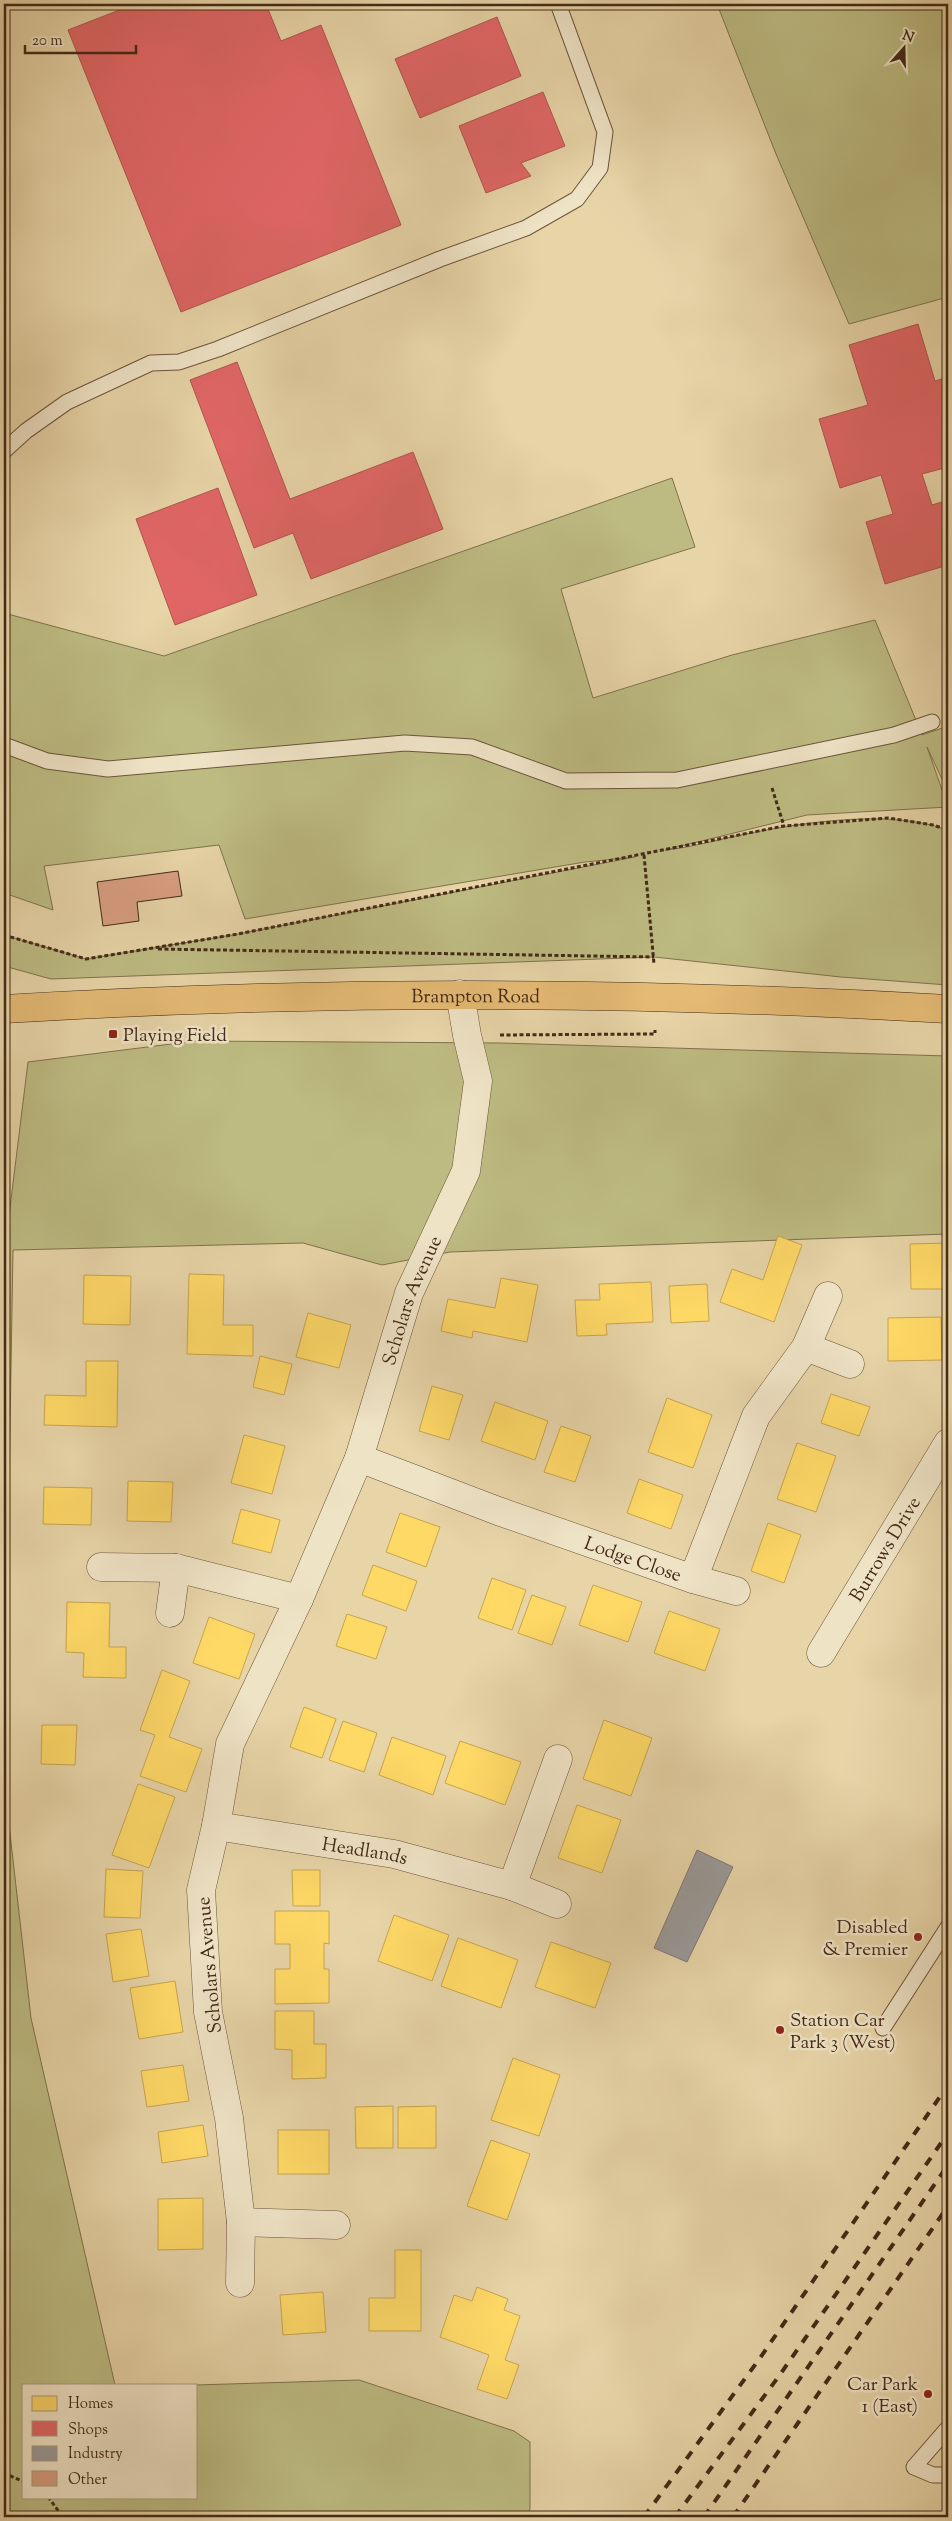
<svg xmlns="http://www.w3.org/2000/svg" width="952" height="2521" viewBox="0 0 952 2521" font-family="'Sorts Mill Goudy',serif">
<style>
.green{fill:#bdbb82;stroke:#80724c}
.homes{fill:#ffd966;stroke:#c7a44e}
.shops{fill:#e06666;stroke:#b1544e}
.industry{fill:#999;stroke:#7f7872}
.building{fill:#d89e81;stroke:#432a17}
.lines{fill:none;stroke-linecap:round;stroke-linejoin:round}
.lane-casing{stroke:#6c543b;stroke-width:17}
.street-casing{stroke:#6c543b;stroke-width:29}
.primary-casing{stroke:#432a17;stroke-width:29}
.path{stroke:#432a17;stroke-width:3;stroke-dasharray:4 2.5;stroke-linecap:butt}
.lane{stroke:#efe3c6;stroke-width:15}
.street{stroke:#efe3c6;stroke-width:28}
.primary{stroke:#e4ba74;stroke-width:28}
.rail{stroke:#432a17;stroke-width:4;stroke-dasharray:9 9;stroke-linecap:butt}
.poi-dot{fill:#8f2418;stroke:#efe3c6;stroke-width:2}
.labels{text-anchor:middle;stroke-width:5;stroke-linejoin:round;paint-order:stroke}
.street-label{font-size:19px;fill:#432a17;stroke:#efe3c6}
.poi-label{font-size:19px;fill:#432a17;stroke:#efe3c6;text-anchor:start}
</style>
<rect width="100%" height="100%" fill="#e7d4a7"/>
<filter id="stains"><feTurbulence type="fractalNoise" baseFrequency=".004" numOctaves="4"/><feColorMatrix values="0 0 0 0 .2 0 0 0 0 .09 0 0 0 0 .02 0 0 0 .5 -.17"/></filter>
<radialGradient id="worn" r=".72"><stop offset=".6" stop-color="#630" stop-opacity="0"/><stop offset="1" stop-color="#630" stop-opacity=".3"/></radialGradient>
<g class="green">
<path d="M717 4H948V297L849 324 776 154Z"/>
<path d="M672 478 695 547 561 589 593 698 732 655 875 620 922 735 948 726V792L927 747 948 807 807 815 665 850C688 848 713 841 736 836 799 823 887 808 948 830V985L841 977 654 957 51 979 4 966V935L86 959 238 934 635 857 585 862 245 919 219 845 44 866 53 910 4 893V613L164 656Z"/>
<path d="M195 1041 500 1043 948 1056V1234L450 1252 382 1265 303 1243 13 1250 4 1781 31 2018 115 2385H24V2497H196V2385L359 2380 514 2431 530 2442V2509L525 2517H4V1238L6 1240 28 1062Z"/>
</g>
<g class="homes">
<path d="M778 1236 802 1245 774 1322 720 1302 732 1269 763 1280Z"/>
<path d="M948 1243V1289H911L910 1244Z"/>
<path d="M189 1274 224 1275 223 1325H253V1356L187 1354Z"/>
<path d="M84 1275 131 1276 130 1325 83 1324Z"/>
<path d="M501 1278 538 1285 527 1342 473 1331 472 1338 441 1331 448 1299 495 1308Z"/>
<path d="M651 1282 653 1322 606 1324 607 1335 577 1336 575 1300H600L599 1284Z"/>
<path d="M707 1284 709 1321 671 1323 669 1286Z"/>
<path d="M308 1313 351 1325 339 1368 296 1357Z"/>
<path d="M941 1317 942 1360 888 1361V1318Z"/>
<path d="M260 1356 292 1364 284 1395 253 1387Z"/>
<path d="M86 1361H118L117 1427 44 1425 45 1395 86 1396Z"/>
<path d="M432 1386 463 1395 449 1440 419 1431Z"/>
<path d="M831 1394 870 1407 859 1436 821 1423Z"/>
<path d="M667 1398 712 1415 693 1468 648 1452Z"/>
<path d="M495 1402 548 1421 535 1460 481 1441Z"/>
<path d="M561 1426 591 1436 575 1482 544 1472Z"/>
<path d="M244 1435 285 1446 272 1494 231 1483Z"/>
<path d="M797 1443 836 1456 816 1512 777 1499Z"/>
<path d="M639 1479 683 1495 671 1529 627 1513Z"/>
<path d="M128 1481 173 1482 171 1522 127 1521Z"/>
<path d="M44 1487 92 1488 91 1525 43 1524Z"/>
<path d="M241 1509 280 1520 271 1553 232 1543Z"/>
<path d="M400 1513 440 1527 426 1567 386 1552Z"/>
<path d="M768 1523 801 1535 784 1583 751 1571Z"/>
<path d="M373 1565 417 1581 406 1611 362 1595Z"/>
<path d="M492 1578 526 1590 512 1630 478 1618Z"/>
<path d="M593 1585 642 1602 628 1642 579 1625Z"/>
<path d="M532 1595 566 1607 552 1645 518 1633Z"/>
<path d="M67 1602 110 1603 109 1647H126V1678L83 1677 84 1653 66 1652Z"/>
<path d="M669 1611 720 1629 705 1671 654 1653Z"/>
<path d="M347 1614 387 1627 376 1659 336 1646Z"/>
<path d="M209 1617 255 1634 239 1679 193 1663Z"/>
<path d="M162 1670 190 1681 169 1737 202 1749 186 1792 140 1776 155 1735 140 1730Z"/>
<path d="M304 1707 336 1719 322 1758 290 1747Z"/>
<path d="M604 1720 652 1738 631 1796 583 1779Z"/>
<path d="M343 1721 377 1733 364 1772 329 1760Z"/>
<path d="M42 1725H77L75 1765 41 1764Z"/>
<path d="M392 1737 446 1756 433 1795 379 1775Z"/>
<path d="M460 1741 521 1762 505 1805 445 1783Z"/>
<path d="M138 1784 175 1797 149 1868 112 1855Z"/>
<path d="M577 1805 621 1820 602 1873 558 1858Z"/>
<path d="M106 1869 143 1871 140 1918 104 1917Z"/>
<path d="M292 1870H320V1906H293Z"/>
<path d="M275 1911H329V1944L324 1943V1969H329V2003L275 2004V1969H290V1944H275Z"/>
<path d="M394 1915 449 1935 432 1981 378 1961Z"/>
<path d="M141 1929 149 1976 113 1982 106 1934Z"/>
<path d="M458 1938 518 1960 501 2008 441 1986Z"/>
<path d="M551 1942 611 1963 595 2008 535 1987Z"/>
<path d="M175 1981 183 2032 139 2039 130 1988Z"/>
<path d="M275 2011H314V2044H326V2078L292 2079V2050L275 2049Z"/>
<path d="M513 2058 560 2075 539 2136 491 2120Z"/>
<path d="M183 2065 189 2101 147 2107 141 2071Z"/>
<path d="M393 2106V2148H356L355 2107Z"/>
<path d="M436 2106V2148H398V2107Z"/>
<path d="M203 2125 208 2156 162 2163 158 2132Z"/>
<rect x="278" y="2130" width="51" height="44"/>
<path d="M491 2140 530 2154 507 2220 467 2206Z"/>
<path d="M203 2198V2249L158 2250V2199Z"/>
<path d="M395 2250H421V2331H369V2298H395Z"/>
<path d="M477 2287 508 2299 504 2310 520 2316 505 2360 519 2365 507 2399 477 2389 489 2355 440 2337 454 2295 472 2301Z"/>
<path d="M323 2292 326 2332 283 2335 280 2295Z"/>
</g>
<g class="shops">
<path d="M135 4H266L281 41 321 25 401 225 181 312 68 30Z"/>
<path d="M497 17 521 76 420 118 395 59Z"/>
<path d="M543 92 565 146 521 163 531 176 486 193 459 126Z"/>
<path d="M918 324 935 381 948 377V467L922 474 932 505 948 500V565L885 584 866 522 893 514 881 475 840 488 819 419 868 405 849 345Z"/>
<path d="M237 362 290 499 413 452 443 529 311 579 293 533 254 548 190 380Z"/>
<path d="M218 488 257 595 175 625 136 519Z"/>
</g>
<path class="industry" d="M697 1850 733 1867 687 1962 654 1948Z"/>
<path class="building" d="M178 871 182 896 137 902 139 921 103 926 97 882Z"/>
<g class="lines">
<g class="lane-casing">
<g id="lane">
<path d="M4 451 26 431 67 402 151 363 179 362 218 349 440 259 526 228 577 199 600 168 605 132 560 9 563 4"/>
<path d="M4 745 47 761 108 769 405 743 472 747 566 781 677 780 894 735 932 722"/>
<path d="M883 2028 948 1927"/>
<path d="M948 2428 914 2467 933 2475H948"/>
</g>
</g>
<g class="street-casing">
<g id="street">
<path d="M806 1347 850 1364"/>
<path id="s1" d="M359 1458 498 1511 693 1579 756 1416 806 1347 828 1296"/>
<path d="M101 1567 176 1568 299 1599"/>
<path d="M693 1579 736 1591"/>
<path d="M170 1613 176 1568"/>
<path id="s2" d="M821 1653 948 1443"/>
<path id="s3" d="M216 1826 394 1854 512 1886 558 1759"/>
<path d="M512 1886 557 1904"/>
<path id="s4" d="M336 2225 241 2222 229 2118 208 2012 201 1890 216 1826 230 1744 299 1599 359 1458 409 1293 466 1171 478 1081 467 1035 460 994"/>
<path d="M240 2283 241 2222"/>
</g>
</g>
<g class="primary-casing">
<g id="primary">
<path id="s5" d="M4 1009C318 990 634 991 948 1009"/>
</g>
</g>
<g class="path">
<path d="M772 788 784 826"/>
<path d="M644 855 654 964"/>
<path d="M4 935 86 959 238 934 784 826 888 818 933 825 948 830"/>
<path d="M158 949 654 957"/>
<path d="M500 1035 655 1034V1030"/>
<path d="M4 2473 24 2482"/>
<path d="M48 2497 63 2517"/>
</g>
<use href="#lane" class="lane"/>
<use href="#street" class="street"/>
<use href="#primary" class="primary"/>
<g class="rail">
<path d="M644 2517 760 2358 948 2085"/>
<path d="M675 2517 779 2376 948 2133"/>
<path d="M704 2517 948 2165"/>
<path d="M733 2517 948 2206"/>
</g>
</g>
<g class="poi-dot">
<rect x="108" y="1029" width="10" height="10" rx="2.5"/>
<circle cx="918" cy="1937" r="5"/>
<circle cx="780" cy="2030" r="5"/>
<circle cx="928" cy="2394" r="5"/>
</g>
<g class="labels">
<g class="street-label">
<text dy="7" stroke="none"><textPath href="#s5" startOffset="472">Brampton Road</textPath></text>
<text dy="7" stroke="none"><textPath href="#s4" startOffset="1059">Scholars Avenue</textPath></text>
<text dy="7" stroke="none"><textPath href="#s2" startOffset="122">Burrows Drive</textPath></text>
<text dy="7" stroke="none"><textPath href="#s1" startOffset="292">Lodge Close</textPath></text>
<text dy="7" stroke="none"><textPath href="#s3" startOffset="151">Headlands</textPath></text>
<text transform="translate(208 1965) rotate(-95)" y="7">Scholars Avenue</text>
</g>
<g class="poi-label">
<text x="123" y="1041">Playing Field</text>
<text x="908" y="1933" text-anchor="end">Disabled<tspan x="908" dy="22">&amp; Premier</tspan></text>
<text x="790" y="2026">Station Car<tspan x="790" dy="22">Park 3 (West)</tspan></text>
<text x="918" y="2390" text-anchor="end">Car Park<tspan x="918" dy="22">1 (East)</tspan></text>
</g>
</g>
<rect width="952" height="2521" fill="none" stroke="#e7d4a7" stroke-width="20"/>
<rect x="5" y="5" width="942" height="2511" fill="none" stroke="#432a17" stroke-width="2.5"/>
<rect x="10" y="10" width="932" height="2501" fill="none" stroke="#432a17"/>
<rect x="22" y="2384" width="175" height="115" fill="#efe3c6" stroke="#aa9980"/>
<rect x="32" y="2396" width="25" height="15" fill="#ffd966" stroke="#aa9980"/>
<text x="68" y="2408" font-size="15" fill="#432a17">Homes</text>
<rect x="32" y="2421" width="25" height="15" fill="#e06666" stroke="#aa9980"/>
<text x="68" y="2434" font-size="15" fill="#432a17">Shops</text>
<rect x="32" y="2446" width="25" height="15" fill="#999999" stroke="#aa9980"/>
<text x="68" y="2458" font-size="15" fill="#432a17">Industry</text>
<rect x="32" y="2471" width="25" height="15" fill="#d89e81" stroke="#aa9980"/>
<text x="68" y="2484" font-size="15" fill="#432a17">Other</text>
<g transform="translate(904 48) rotate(20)" stroke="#efe3c6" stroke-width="4" paint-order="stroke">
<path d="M0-4L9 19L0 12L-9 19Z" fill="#432a17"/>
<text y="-8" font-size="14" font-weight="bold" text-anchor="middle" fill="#432a17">N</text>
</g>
<path d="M25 45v8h111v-8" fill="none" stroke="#432a17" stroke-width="2.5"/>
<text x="32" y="45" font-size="15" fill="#432a17" stroke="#efe3c6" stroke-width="4" paint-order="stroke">20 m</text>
<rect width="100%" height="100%" filter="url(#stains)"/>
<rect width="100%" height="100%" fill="url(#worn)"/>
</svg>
